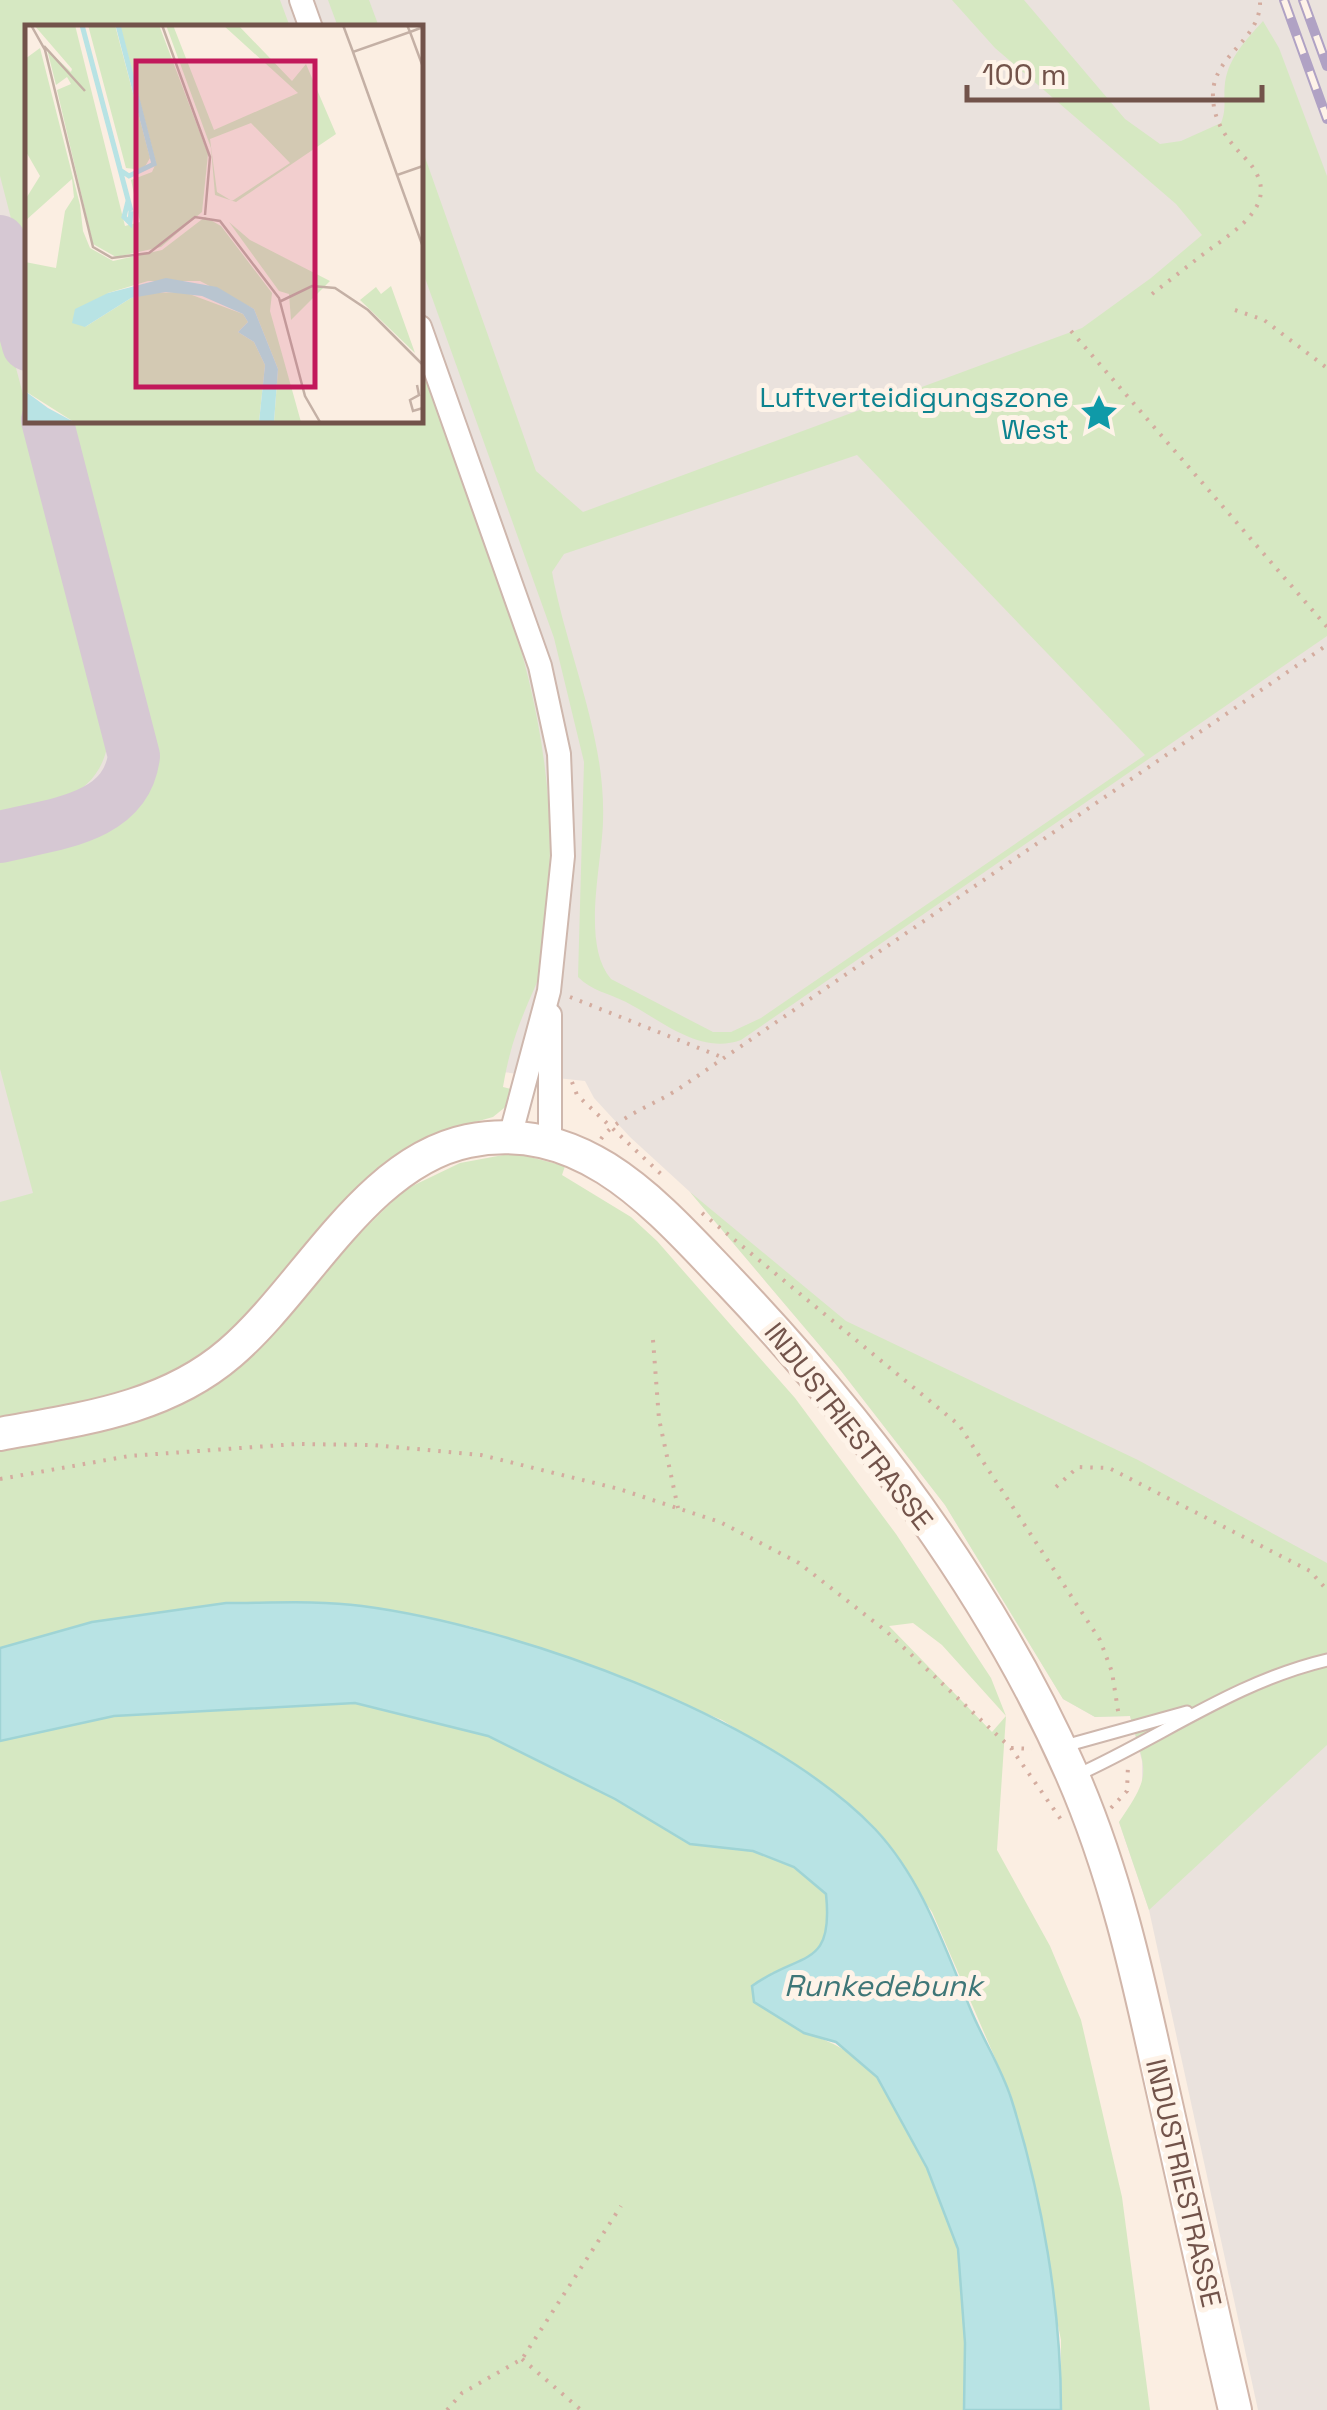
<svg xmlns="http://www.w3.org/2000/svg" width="1327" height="2410" viewBox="0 0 1327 2410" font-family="'Space Grotesk',sans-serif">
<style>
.industrial{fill:#eae2dd;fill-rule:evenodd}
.green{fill:#d6e8c2;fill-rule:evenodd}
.water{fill:#b8e3e4;stroke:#9fd4d5;stroke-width:2.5}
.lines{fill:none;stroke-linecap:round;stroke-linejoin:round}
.taxiway{stroke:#d6c8d3;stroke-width:52}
.lane-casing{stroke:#ceb7ad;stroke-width:15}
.street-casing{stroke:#ceb7ad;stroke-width:26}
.secondary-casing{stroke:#d1b6aa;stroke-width:36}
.path{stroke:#d4ac9f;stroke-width:4;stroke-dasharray:2.5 8;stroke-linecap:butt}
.lane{stroke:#fff;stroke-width:11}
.street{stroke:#fff;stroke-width:22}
.secondary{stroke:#fff;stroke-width:32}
.rail-casing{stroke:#b0a2c4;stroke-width:10}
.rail{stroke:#fef3e8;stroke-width:6;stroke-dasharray:19;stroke-linecap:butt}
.labels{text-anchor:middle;stroke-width:10;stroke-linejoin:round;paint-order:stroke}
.culture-label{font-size:28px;fill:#0d838f;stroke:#fef3e8;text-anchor:end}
.street-label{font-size:28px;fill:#72534a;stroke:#fef3e8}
.water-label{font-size:30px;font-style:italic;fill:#3e7677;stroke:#fef3e8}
.inset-river{fill:none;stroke:#b8e3e4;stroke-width:5}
.inset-road{fill:none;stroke:#c4b0a5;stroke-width:2.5}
.view{fill:#c2185b;fill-opacity:0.15;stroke:#c2185b;stroke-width:5}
.inset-edge{fill:none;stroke:#72534a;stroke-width:5}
</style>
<rect width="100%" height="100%" fill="#fbeee2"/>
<path class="industrial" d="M0 0H1327V2410H1258L1149 1910 1119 1822 1142 1792V1761L1130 1716 1095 1717 1063 1699 945 1505 838 1367 690 1192 630 1137 594 1098 585 1081 502 1072 0 1416ZM28 28H420V420H28Z"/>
<g class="green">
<path d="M0 0H280L290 27 28 28 27 280 0 176Z"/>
<path d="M328 0H369L379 27H338Z"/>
<path d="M952 0H1024L1125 119 1160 144 1181 141 1221 123C1227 108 1223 99 1225 83 1228 58 1247 39 1263 21L1279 48 1327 176V636L741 1040C699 1055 661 1020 626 1002 608 993 592 991 578 977L584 762 554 638 420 264V143L536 471 583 512 1082 328 1151 278 1202 235 1176 204 995 48ZM857 455 1145 755 761 1018 731 1032H713L611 979C581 944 602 865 603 821 606 736 567 654 552 572L564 554Z"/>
<path d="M0 308 108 713C116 791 61 804 0 820Z"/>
<path d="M420 363C487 551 569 714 546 919 544 939 544 968 535 987 519 1023 510 1046 503 1087L515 1090 509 1104 493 1117 443 1131 399 1152 240 1329 152 1389 0 1424V1202L33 1193 0 1069V855L85 832 119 818 134 807 148 769 141 706 65 420H420Z"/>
<path d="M514 1153 565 1166 562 1175 631 1217 657 1241 795 1398 896 1534 991 1678 1006 1716 997 1850 1050 1946 1081 2020 1122 2197 1150 2410H1061V2340L1011 2095 932 1912 875 1830 801 1770 722 1720 600 1670 473 1627 359 1605 226 1603 92 1622 0 1648V1450L125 1423 333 1260 404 1190 460 1163ZM913 1623 942 1645 1006 1716 992 1732 889 1626Z"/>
<path d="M690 1192 846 1321 1138 1460 1327 1563V1745L1149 1910 1119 1822C1153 1772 1146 1774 1130 1716L1095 1717 1063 1699 945 1505 838 1367Z"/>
<path d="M355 1703 488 1736 615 1799 690 1844 753 1851 794 1867 826 1894C831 1947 822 1958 771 1973L804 2033C832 2041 855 2053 875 2076 900 2103 949 2211 957 2249 969 2300 965 2358 964 2410H0V1741L114 1716Z"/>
</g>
<path class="water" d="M226 1603C270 1603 318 1600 362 1606 515 1626 767 1716 875 1829 922 1879 944 1946 970 2008 982 2038 1001 2067 1011 2098 1042 2196 1061 2307 1061 2410H964L965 2343 958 2249 927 2168 877 2077 836 2042 804 2033 754 2002 752 1986C800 1951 834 1970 826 1894L794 1867 753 1851 690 1844 615 1799 488 1736 355 1703 114 1716 0 1741V1648L92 1622Z"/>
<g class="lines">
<g class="taxiway">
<path d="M0 241 28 345"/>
<path d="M0 837C51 824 126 820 134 756L47 420"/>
</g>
<g class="lane-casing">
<g id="lane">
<path d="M1061 1747 1187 1712"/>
<path d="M1077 1775C1161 1737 1237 1681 1327 1660"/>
</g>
</g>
<g class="street-casing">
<g id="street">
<path d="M301 0 311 28"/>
<path d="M420 327 540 666 559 754 563 856 549 991 510 1137"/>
<path d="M550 1015V1142"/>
</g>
</g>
<g class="secondary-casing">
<path id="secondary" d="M0 1434C81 1419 165 1409 230 1353 305 1289 366 1162 468 1141 584 1118 657 1206 729 1281 865 1424 992 1592 1072 1774 1114 1870 1137 1972 1159 2073 1184 2186 1209 2298 1235 2410"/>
</g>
<g class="path">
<path d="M1152 294C1170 280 1188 266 1206 252 1239 228 1285 201 1246 159 1227 140 1212 121 1213 92 1215 54 1262 39 1260 0"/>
<path d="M1235 310 1264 320 1327 368"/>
<path d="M1071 331 1327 627"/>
<path d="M570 997 724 1058"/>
<path d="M572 1082 577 1095 662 1175"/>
<path d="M601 1139C615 1118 658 1103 680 1088L1327 645"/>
<path d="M702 1213 959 1425 1100 1640 1112 1672 1119 1717"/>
<path d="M653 1340 659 1419 678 1508"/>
<path d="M0 1479 129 1456 296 1444 373 1445 481 1455 619 1489 720 1522 799 1563 886 1631 1011 1748 1062 1821"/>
<path d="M1056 1487 1078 1467 1109 1468 1310 1571 1327 1590"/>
<path d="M1011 1748 1032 1749"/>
<path d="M1111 1808 1127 1791 1128 1765"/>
<path d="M522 2359 581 2410"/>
<path d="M447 2410 462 2393 522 2359 621 2206"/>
</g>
<use href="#lane" class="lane"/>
<use href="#street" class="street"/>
<use href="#secondary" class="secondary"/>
<g class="rail-casing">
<g id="rail">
<path d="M1284 0 1327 119"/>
<path d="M1303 0 1327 66"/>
</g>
</g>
<use href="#rail" class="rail"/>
</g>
<defs>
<g id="sight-bare" transform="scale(3)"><path d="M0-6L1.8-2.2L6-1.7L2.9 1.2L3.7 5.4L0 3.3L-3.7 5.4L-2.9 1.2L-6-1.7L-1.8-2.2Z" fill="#0f9aa8" stroke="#fef3e8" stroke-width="2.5" paint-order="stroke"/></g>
</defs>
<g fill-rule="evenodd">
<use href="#sight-bare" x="1099" y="413"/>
</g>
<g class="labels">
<g class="culture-label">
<text x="1069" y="407">Luftverteidigungszone<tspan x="1069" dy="32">West</tspan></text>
</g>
<g class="street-label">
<text transform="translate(849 1426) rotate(52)" y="10">INDUSTRIESTRASSE</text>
<text transform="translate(1184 2183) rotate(77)" y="10">INDUSTRIESTRASSE</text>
</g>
<g class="water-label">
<text x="883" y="1996">Runkedebunk</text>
</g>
</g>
<g transform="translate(25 25)">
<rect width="398" height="398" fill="#fbeee2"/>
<path d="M9 0H50L100 201 115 197 106 155 127 147 131 138 95 0H134L183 129 177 187 136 222 91 232 68 219 32 65 46 59 42 52 31 60 22 24 46 47 47 44ZM63 0H90L125 133 118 145 101 143ZM141 0H148L189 105 273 68 198 0H213L267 56 281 39 311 109 211 177 190 170 186 123ZM226 98 265 138 207 176 192 167 185 114ZM15 23 55 180 58 206 65 223 88 236 137 225 180 192 196 201 247 268 245 286 276 397H249L253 344 229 284 175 256H123L83 268 60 302 106 273 126 268 159 267 218 289 223 297 213 307 229 317 240 340 234 397H49L0 366V237L31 243 40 186 49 172 47 154 0 196V175L15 151 0 125V34ZM204 197 225 215 305 256 266 295 264 269 254 266ZM366 261 390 328 335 275 351 262 356 269Z" fill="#d6e8c2" fill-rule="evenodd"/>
<path d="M141 253 192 262 229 284 253 344 249 397H234L240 340 229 317 213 307 223 297 218 289 177 271 141 267 106 273 60 302 47 298 50 284 83 268ZM0 366 23 383 49 397H0Z" fill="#b8e3e4"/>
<path class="inset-river" d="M57 0 106 186M93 0 129 139 104 151 95 145M103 176 99 192 105 198 106 186"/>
<path class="inset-road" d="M6 0 20 25 68 222 87 233 124 228 170 192 195 196 254 273 280 371 295 397M137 0 185 132 180 190M318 0 328 27 385 7 382 0M398 2 385 7 398 42M19 21 60 66M328 27 372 150M398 141 372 150 398 222M256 276 287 261 310 263 343 285 398 340M392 360 394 370 385 375 388 386 398 383"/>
<path class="view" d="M111 36H290V362H111Z"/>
<rect width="398" height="398" class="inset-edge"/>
</g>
<path d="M967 85v15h295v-15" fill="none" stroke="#72534a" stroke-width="5"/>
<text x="982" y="85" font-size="30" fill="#72534a" stroke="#fef3e8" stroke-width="8" paint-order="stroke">100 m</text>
</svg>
